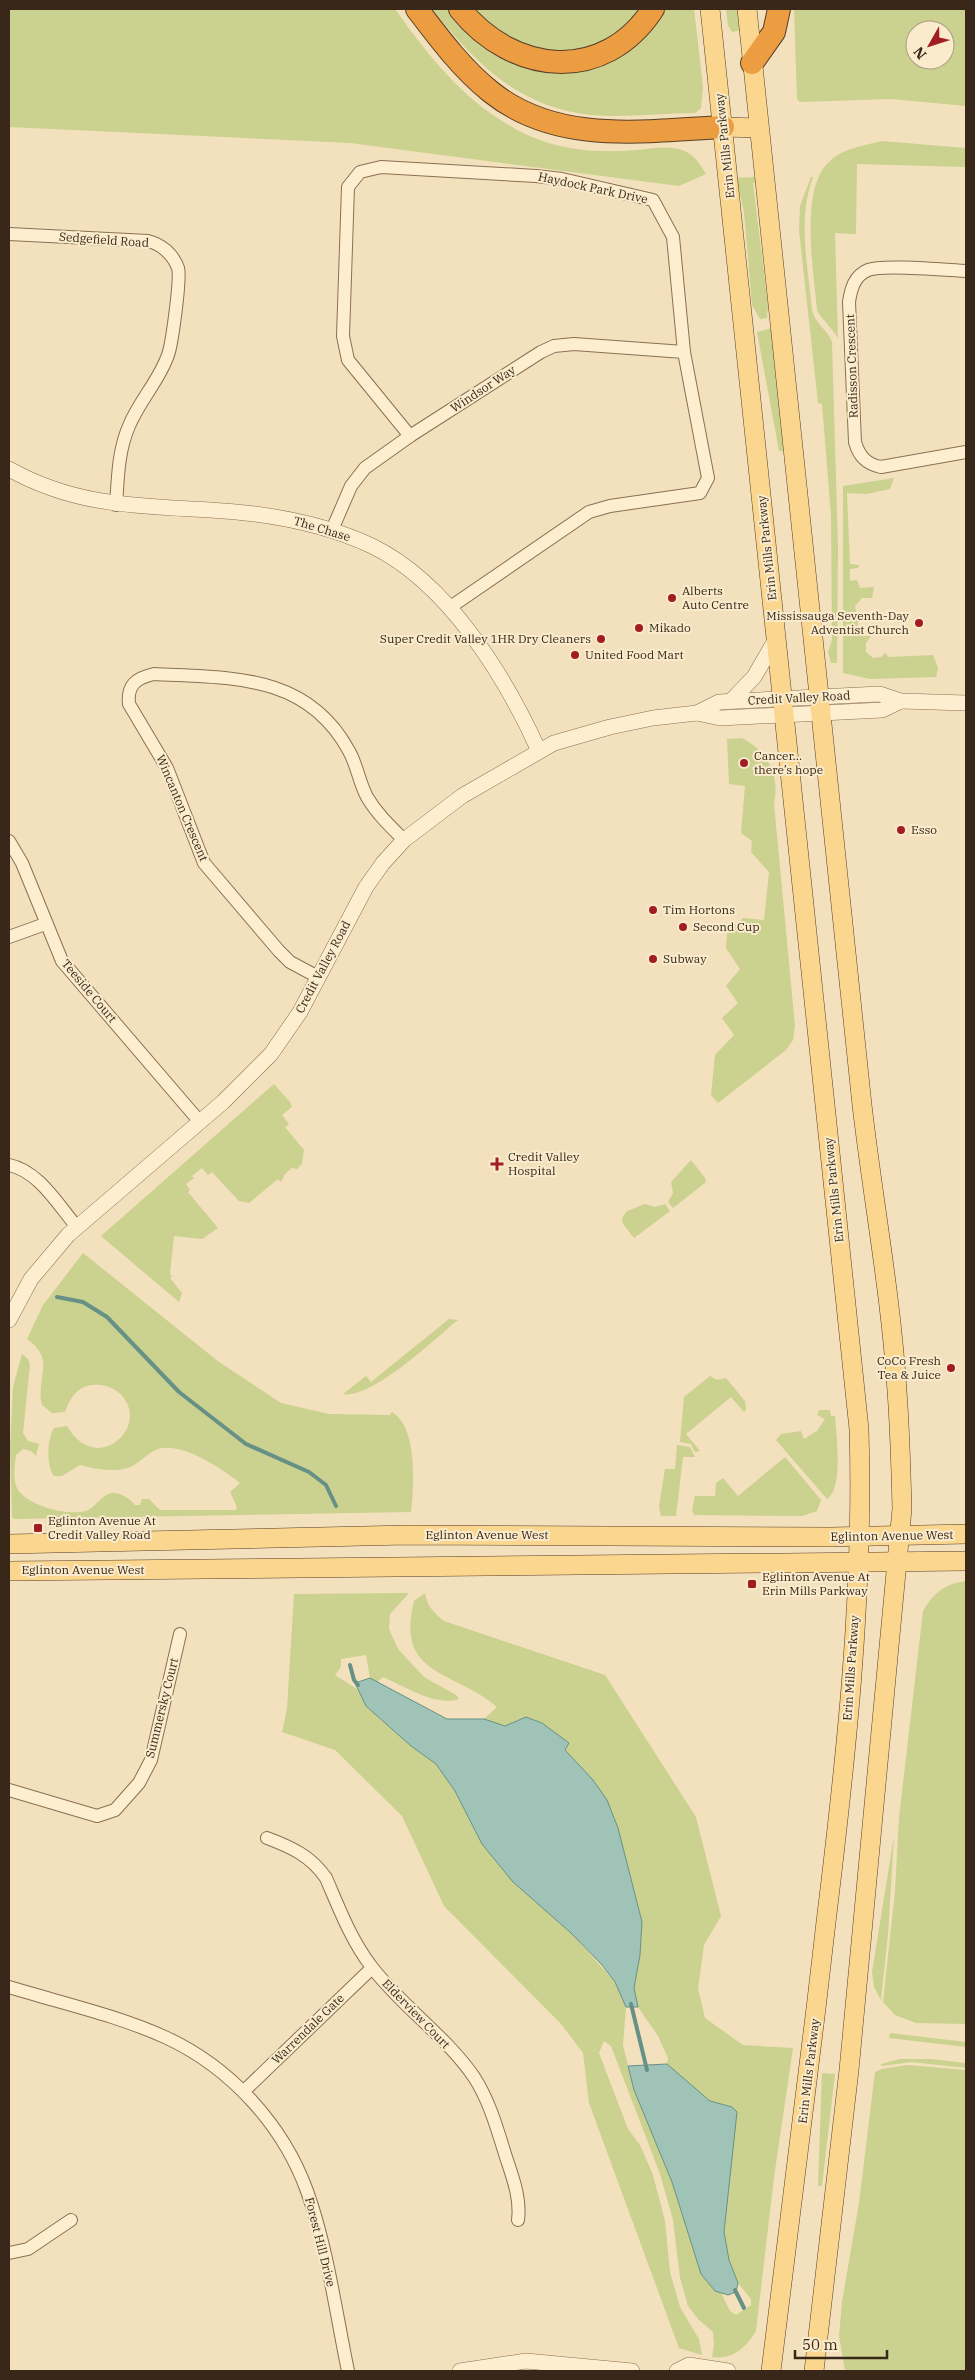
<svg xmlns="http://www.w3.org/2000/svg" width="975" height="2380" viewBox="0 0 975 2380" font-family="'IBM Plex Serif',serif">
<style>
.green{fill:#cbd18f;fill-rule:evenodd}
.water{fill:#a0c3b8;stroke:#679186}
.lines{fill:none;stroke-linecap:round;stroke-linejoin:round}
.stream{stroke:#679186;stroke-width:4}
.minor-casing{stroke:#8b7053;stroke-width:14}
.tertiary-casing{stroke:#8b7053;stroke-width:16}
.primary-casing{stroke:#583e29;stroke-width:20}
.motorway-casing{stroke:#583e29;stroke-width:24}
.minor{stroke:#fceecf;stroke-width:12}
.tertiary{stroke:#fceecf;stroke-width:15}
.primary{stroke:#fbd68e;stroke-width:19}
.motorway{stroke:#ec9d42;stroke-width:22}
.poi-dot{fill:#a11d21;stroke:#f9ebcc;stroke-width:2}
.labels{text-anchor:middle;stroke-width:4;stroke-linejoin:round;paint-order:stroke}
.street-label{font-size:12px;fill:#39281a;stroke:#f9ebcc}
.poi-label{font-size:12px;fill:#39281a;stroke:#f9ebcc;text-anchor:start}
</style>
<rect width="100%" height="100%" fill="#f2e1bc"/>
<g class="green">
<path d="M9 9H395C432 61 472 111 532 137 563 151 603 153 637 150 652 149 667 145 682 150 694 154 700 164 706 174L679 186 350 143 9 127Z"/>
<path d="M432 9H453L468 27 577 67 660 9H694L703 87 701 108 695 113C662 113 626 118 592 115 519 108 475 63 432 9Z"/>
<path d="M472 9H643L616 36 571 54 541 52 500 36Z"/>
<path d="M726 9H739L742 30 732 32 728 26Z"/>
<path d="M794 9H966V106L891 99 800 102 797 99ZM915 30H945V60H915Z"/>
<path d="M882 141 966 148V167L857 164 856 234 835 233 838 338C832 328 823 321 817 310 814 273 799 189 829 162 843 148 863 146 882 141Z"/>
<path d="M755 177 756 182 753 183 768 306 767 318 760 319 752 305 744 212 736 178Z"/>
<path d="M811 177H813C797 220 808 266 812 310 815 324 827 329 832 342L838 547 837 663H831L828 652 832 640 831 515 822 404 818 403 799 230 800 206Z"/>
<path d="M772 328 784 451H779L757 332Z"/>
<path d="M894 478 890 489 867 494 847 493 850 564 859 565 858 568 850 569V581L857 580 860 588 874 587 872 598H862L855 606 858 620 857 631 861 633 862 636H871L866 643V652L873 658 881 657 885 653 889 657 933 655 938 668 936 677 870 679 843 673V486Z"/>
<path d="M742 738C768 751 780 776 774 804L795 1026 793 1040 786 1050 718 1103 711 1095 715 1055 734 1035 722 1018 738 1003 726 986 740 969 726 948 728 924 738 925 743 918 764 920 769 872 751 852 752 841 741 833 745 786 729 784 727 739Z"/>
<path d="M274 1084 290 1102 292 1107 282 1115 289 1124 285 1127 304 1150 302 1164 297 1169 292 1168 285 1174 281 1182 278 1179 249 1203 239 1201 212 1172 208 1175 202 1168 192 1176 194 1178 186 1184 190 1190 188 1192 218 1228 202 1239 174 1236 170 1274 172 1276 170 1278 182 1293 179 1302 101 1236Z"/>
<path d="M691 1160 705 1178 706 1182 673 1208 668 1202 673 1193 671 1182Z"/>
<path d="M645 1204 655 1207 665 1204 670 1211 634 1238 623 1224 622 1218 627 1211Z"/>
<path d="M83 1253 219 1362 281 1403 329 1414 390 1415 392 1412C418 1428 414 1485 411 1512L14 1519 12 1517 10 1448 13 1387 22 1354 28 1359 30 1365 23 1433 28 1441 39 1444 36 1456 31 1451 23 1449 16 1455C15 1465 12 1480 18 1490 29 1506 67 1516 86 1511 95 1508 105 1491 115 1493 123 1494 130 1499 135 1505H140L142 1499H149L160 1510H236L237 1507 230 1492 240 1483C220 1468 189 1446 163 1448 150 1449 141 1463 130 1467 116 1473 94 1469 80 1465L62 1476H54C46 1466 47 1439 54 1428L67 1426C97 1479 155 1423 118 1392 110 1386 102 1384 93 1385 77 1386 70 1399 65 1412L52 1413 42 1405C35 1378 57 1360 27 1339L43 1305Z"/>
<path d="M449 1319 458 1320C434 1339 373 1399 343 1394L366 1376 371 1382Z"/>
<path d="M710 1376 717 1380 726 1378 745 1401 746 1410 744 1412 731 1397 686 1434 700 1451 695 1452 691 1444 680 1442 684 1397Z"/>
<path d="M819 1410H830L831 1416H835C836 1435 844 1488 827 1499L776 1440 781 1434 801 1431 804 1439 817 1431 825 1419 817 1415Z"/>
<path d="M677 1445 690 1447 695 1457H683L676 1516H661L659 1506 665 1469H675Z"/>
<path d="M785 1457 821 1500 817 1511 802 1516 694 1515 692 1510 695 1496H715L716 1483 723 1478 738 1496Z"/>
<path d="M966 1581V2024L916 2023 895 2015 883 2002 895 1892 899 1818 923 1611C933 1593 946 1583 966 1581Z"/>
<path d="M409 1593 390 1614 389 1629 398 1649 424 1677 456 1695 459 1699C436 1707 404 1686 383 1677L376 1683 370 1678 366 1655 341 1659V1667L335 1675 357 1689 366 1706 411 1746 436 1764 455 1791 482 1844 513 1882 571 1933 615 1982 626 2007 623 2045 634 2090 672 2182 701 2274 715 2291 721 2293 730 2311 736 2315 751 2305V2299L738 2283 729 2260 724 2232 736 2112 732 2107 710 2101 667 2064 668 2058 658 2036 638 2007 634 1988 640 1955 642 1922 618 1828 607 1800 564 1750 527 1717 505 1726 484 1719 497 1707C454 1670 395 1677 414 1601L425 1593C427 1606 433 1612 444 1621L605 1675 696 1817 721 1916 704 1945 698 1989 705 2018 743 2045 793 2048 774 2177 756 2331C746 2348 732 2360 712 2357L714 2345 713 2332 698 2319 688 2306 680 2278 673 2220 660 2174 611 2046 604 2041 599 2053 628 2129 640 2145 653 2175 665 2221 670 2272 680 2307 699 2339 702 2355 679 2348 589 2103 583 2053 561 2024 444 1906 402 1816 335 1750 282 1732 287 1709 294 1594Z"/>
<path d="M894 1836 888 1934 881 2000 874 1987 872 1972Z"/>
<path d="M890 2033 966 2042V2047L889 2038Z"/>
<path d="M900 2059H930L966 2063V2068L911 2062 882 2066 881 2064Z"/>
<path d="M907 2065 966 2070V2371H845L839 2336 842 2302 859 2203 875 2072 882 2069Z"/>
<path d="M822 2073 835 2074 822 2186H818Z"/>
</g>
<g class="water">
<path d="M370 1678 447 1719H484L505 1726 526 1717 542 1723 569 1743 565 1750 593 1780 607 1800 618 1828 642 1922 640 1955 634 1988 638 2007H626L615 1982 602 1965 571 1933 513 1882 482 1844 455 1791 436 1764 411 1746 366 1706 355 1683Z"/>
<path d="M667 2064 710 2101 732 2107 737 2112 724 2232 729 2260 738 2283 736 2292 728 2295 715 2291 701 2274 672 2182 634 2090 628 2066Z"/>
</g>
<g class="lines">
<g class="stream">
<path d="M57 1297 83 1302 107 1317 179 1392 246 1444 309 1472 326 1485 336 1506"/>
<path d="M350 1665 354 1680 358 1685"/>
<path d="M631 2004 647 2070"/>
<path d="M735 2290 744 2308"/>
</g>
<g class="minor-casing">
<g id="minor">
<path d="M9 234 148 241C161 244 173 254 178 268 181 278 172 344 168 355 159 381 139 401 129 426 118 451 118 478 116 505"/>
<path d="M966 271C946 270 883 264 868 270 854 276 851 289 849 302L855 442C859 456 866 464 881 467L966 452"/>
<path d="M410 436 348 360 343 336 348 187 360 172 381 167 536 176 562 179 653 200 673 237 684 352 708 478 700 493 610 506 589 512 449 608"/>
<path d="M332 530 351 486 365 468 410 436 541 352 554 346 574 344 684 352"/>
<path d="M9 841 22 863 62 961 200 1122"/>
<path d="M9 937 45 924"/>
<path d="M318 977 290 962 279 951 204 863 167 768 129 704C127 685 136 678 154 674 230 678 307 673 349 751 357 765 359 782 367 797 377 814 391 827 404 840"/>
<path d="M9 1165C39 1171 58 1205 77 1227"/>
<path d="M9 1790 97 1816 115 1810 139 1783 151 1760 180 1634"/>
<path d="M267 1838C291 1847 311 1856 326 1878 339 1908 351 1940 371 1966 401 2006 445 2035 474 2077 489 2100 497 2128 505 2154 512 2176 521 2197 518 2220"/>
<path d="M9 1987C61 2003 117 2015 167 2038 231 2068 283 2125 307 2191 327 2246 336 2313 348 2371"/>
<path d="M244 2091 372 1968"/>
<path d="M9 2253 28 2249 71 2220"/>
</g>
</g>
<g class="tertiary-casing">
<g id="tertiary">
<path d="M9 469C75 506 137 506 210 510 266 513 321 522 372 546 448 583 505 676 539 751"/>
<path d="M731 701 754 677 776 639"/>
<path d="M697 713 720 718 882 710 901 701"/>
<path d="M9 1320 31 1279 68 1235 223 1102 271 1054 300 1012 366 887 383 863 404 840 462 796 554 743 610 727 653 718 697 713 719 702 880 694 901 701 966 703"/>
<path d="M460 2371 526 2361 632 2371"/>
<path d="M677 2371 689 2365 728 2371"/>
</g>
</g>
<g class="primary-casing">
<g id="primary">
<path d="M710 9 859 1429C864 1593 846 1759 826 1922 809 2072 790 2222 771 2371"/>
<path d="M747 9 862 1105C873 1200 891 1295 897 1391 900 1430 901 1470 902 1509L849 2070 814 2371"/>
<path d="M723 127 759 128"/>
<path d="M9 1544 407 1535 831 1537 966 1534"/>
<path d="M9 1571 966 1561"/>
</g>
</g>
<g class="motorway-casing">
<g id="motorway">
<path d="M417 9C439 38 462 69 491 92 557 145 644 131 723 127"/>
<path d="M460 9C513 75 604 84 653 9"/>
<path d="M752 63 774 32 779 9"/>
</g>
</g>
<use href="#minor" class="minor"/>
<use href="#tertiary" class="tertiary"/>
<use href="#primary" class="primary"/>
<use href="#motorway" class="motorway"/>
</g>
<g class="poi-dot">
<circle cx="672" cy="598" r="5"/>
<circle cx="919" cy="623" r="5"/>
<circle cx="639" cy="628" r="5"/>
<circle cx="601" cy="639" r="5"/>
<circle cx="575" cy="655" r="5"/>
<circle cx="744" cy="763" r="5"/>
<circle cx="901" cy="830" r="5"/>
<circle cx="653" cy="910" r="5"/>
<circle cx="683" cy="927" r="5"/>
<circle cx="653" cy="959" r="5"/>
<path d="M494.5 1156.5h5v5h5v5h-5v5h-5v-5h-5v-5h5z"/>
<circle cx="951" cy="1368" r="5"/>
<rect x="33" y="1523" width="10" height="10" rx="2.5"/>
<rect x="747" y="1579" width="10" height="10" rx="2.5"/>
</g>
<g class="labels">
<g class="street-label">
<text transform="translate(725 146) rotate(-96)" y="4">Erin Mills Parkway</text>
<text transform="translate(593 188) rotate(12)" y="4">Haydock Park Drive</text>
<text transform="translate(104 240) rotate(4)" y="4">Sedgefield Road</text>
<text transform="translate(852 366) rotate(-92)" y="4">Radisson Crescent</text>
<text transform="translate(483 389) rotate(-33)" y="4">Windsor Way</text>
<text transform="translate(322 529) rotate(17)" y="4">The Chase</text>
<text transform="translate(767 548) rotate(-96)" y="4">Erin Mills Parkway</text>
<text transform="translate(799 698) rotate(-3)" y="4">Credit Valley Road</text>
<text transform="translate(182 808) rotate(67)" y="4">Wincanton Crescent</text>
<text transform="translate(323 967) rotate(-62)" y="4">Credit Valley Road</text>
<text transform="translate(89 991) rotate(50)" y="4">Teeside Court</text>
<text transform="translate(834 1190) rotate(-96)" y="4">Erin Mills Parkway</text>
<text x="487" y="1539">Eglinton Avenue West</text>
<text transform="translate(892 1536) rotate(-1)" y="4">Eglinton Avenue West</text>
<text x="83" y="1574">Eglinton Avenue West</text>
<text transform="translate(851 1668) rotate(-86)" y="4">Erin Mills Parkway</text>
<text transform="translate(162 1708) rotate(-76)" y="4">Summersky Court</text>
<text transform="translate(416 2014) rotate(46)" y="4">Elderview Court</text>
<text transform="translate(308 2029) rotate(-44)" y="4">Warrendale Gate</text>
<text transform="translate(809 2071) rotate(-83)" y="4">Erin Mills Parkway</text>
<text transform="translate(320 2242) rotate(76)" y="4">Forest Hill Drive</text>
</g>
<g class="poi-label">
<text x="682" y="595">Alberts<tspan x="682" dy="14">Auto Centre</tspan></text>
<text x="909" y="620" text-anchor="end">Mississauga Seventh-Day<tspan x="909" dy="14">Adventist Church</tspan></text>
<text x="649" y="632">Mikado</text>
<text x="591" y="643" text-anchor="end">Super Credit Valley 1HR Dry Cleaners</text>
<text x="585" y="659">United Food Mart</text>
<text x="754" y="760">Cancer…<tspan x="754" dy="14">there’s hope</tspan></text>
<text x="911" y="834">Esso</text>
<text x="663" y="914">Tim Hortons</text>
<text x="693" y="931">Second Cup</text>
<text x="663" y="963">Subway</text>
<text x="508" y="1161">Credit Valley<tspan x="508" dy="14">Hospital</tspan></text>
<text x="941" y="1365" text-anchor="end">CoCo Fresh<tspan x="941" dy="14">Tea &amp; Juice</tspan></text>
<text x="48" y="1525">Eglinton Avenue At<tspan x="48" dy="14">Credit Valley Road</tspan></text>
<text x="762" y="1581">Eglinton Avenue At<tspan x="762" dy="14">Erin Mills Parkway</tspan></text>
</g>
</g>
<rect width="975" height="2380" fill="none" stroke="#39281a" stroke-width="20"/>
<g transform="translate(930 45) rotate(231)"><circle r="24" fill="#f9ebcc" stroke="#ac9d85"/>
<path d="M0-4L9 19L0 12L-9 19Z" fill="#a11d21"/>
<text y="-8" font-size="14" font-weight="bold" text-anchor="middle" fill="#39281a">N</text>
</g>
<path d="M795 2350v8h92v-8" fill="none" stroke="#39281a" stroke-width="2.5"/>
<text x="802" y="2350" font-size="15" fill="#39281a" stroke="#f9ebcc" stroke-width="4" paint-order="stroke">50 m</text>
</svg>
